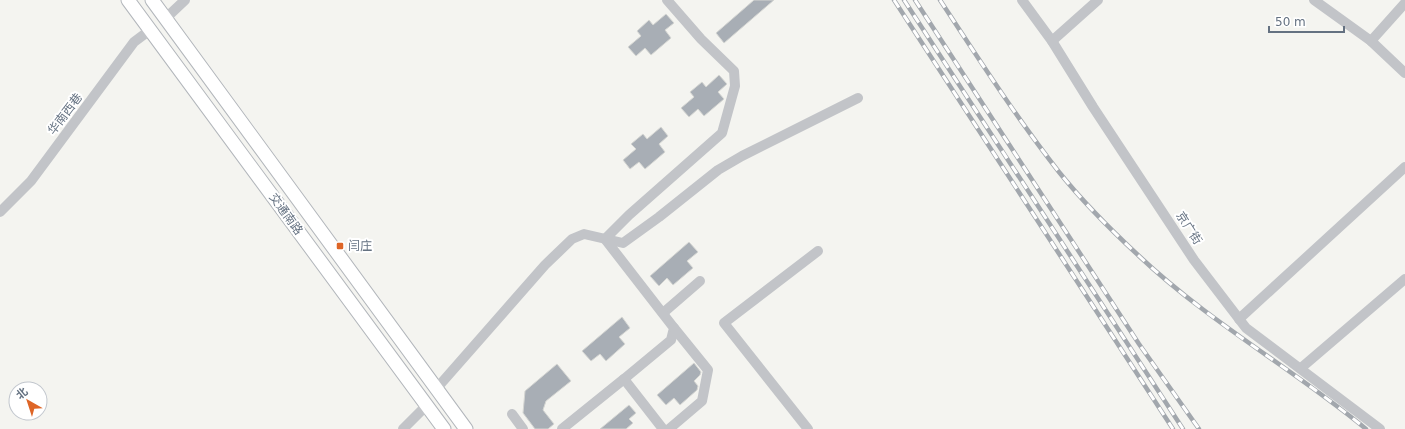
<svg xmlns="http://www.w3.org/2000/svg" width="1405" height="429" viewBox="0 0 1405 429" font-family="'DejaVu Sans','Noto Sans SC',sans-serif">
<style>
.building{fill:#a8aeb5;stroke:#d5d6d3}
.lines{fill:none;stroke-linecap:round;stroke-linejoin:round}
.secondary-casing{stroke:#b2b6bb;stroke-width:15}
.street{stroke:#c2c4c8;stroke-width:10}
.secondary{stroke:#fff;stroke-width:13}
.rail-casing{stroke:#a2a7ad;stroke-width:4.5}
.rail{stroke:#fff;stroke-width:3;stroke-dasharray:9;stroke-linecap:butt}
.poi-dot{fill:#de6526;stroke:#fff;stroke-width:1.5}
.labels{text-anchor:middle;stroke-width:4;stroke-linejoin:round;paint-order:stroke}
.street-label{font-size:12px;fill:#647181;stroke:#fff}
.poi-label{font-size:12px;fill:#647181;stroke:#fff;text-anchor:start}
</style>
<rect width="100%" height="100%" fill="#f4f4f0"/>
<g class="building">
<path d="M754 0H774L724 43 716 33Z"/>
<path d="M666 14 674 23 665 30 671 38 651 55 645 48 636 56 628 47 641 36 637 31 649 20 653 25Z"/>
<path d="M719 75 727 84 718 92 724 99 704 116 698 109 689 117 681 108 694 97 690 92 702 82 706 87Z"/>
<path d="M661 127 668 136 659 144 665 152 645 169 639 162 630 169 623 160 636 149 631 144 643 134 647 139Z"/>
<path d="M689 242 698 252 687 261 693 268 673 285 667 278 659 286 650 276Z"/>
<path d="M622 317 630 328 619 337 625 344 606 361 600 354 591 361 582 351Z"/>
<path d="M694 363 701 372 700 375 694 381 698 386 697 390 680 405 674 398 666 405 657 395Z"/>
<path d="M557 364 571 381 546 401 543 410 554 424 548 429H535L523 413 525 391Z"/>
<path d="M629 405 636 413 629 419 633 423 626 429H600Z"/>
</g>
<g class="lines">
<g class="secondary-casing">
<g id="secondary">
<path d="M128 0 444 429"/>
<path d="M152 0 466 429"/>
</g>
</g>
<g class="street">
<path d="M1022 0 1052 41 1093 107 1194 260 1246 328 1380 429"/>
<path d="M1314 0 1371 41 1405 73"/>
<path d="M166 18 185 0"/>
<path d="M1052 41 1098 0"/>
<path d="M1371 41 1405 3"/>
<path d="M0 212 31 181 134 42 150 30"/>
<path d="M663 313 700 281"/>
<path d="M1239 319 1405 167"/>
<path d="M1301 368 1405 279"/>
<path d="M437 388 545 265 572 239 584 234 623 243 659 217 718 170 742 156 858 98"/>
<path d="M512 414 523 429"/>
<path d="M403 429 427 405"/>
<path d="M562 429 624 379"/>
<path d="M663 429 624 379 671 340 674 328 605 239 629 215 722 133 735 86 734 71 701 39 667 0"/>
<path d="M669 429 702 401 708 370 674 328"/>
<path d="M808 429 724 323 818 251"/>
</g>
<use href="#secondary" class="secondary"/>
<g class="rail-casing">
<g id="rail">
<path d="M894 0 1173 429"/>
<path d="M904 0 1183 429"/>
<path d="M915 0 1139 344 1199 429"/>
<path d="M940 0C978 58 1016 117 1059 172 1083 202 1111 230 1139 256 1209 322 1293 369 1366 429"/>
</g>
</g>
<use href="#rail" class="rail"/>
</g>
<rect class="poi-dot" x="336" y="242" width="8" height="8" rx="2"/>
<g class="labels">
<g class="street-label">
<text transform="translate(65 114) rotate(-53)" y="4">华南西巷</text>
<text transform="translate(286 214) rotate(54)" y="4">交通南路</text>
<text transform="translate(1189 228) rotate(57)" y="4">京广街</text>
</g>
<g class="poi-label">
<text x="348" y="250">闫庄</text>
</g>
</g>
<g transform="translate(28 401) rotate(321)"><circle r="19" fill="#ffffff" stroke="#c1c6cd"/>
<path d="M0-3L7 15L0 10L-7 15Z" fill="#de6526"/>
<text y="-6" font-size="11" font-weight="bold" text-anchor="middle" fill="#647181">北</text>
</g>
<path d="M1269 26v6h75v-6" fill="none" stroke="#647181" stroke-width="2"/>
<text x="1275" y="26" font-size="12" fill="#647181" stroke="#ffffff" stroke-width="3" paint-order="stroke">50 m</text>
</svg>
